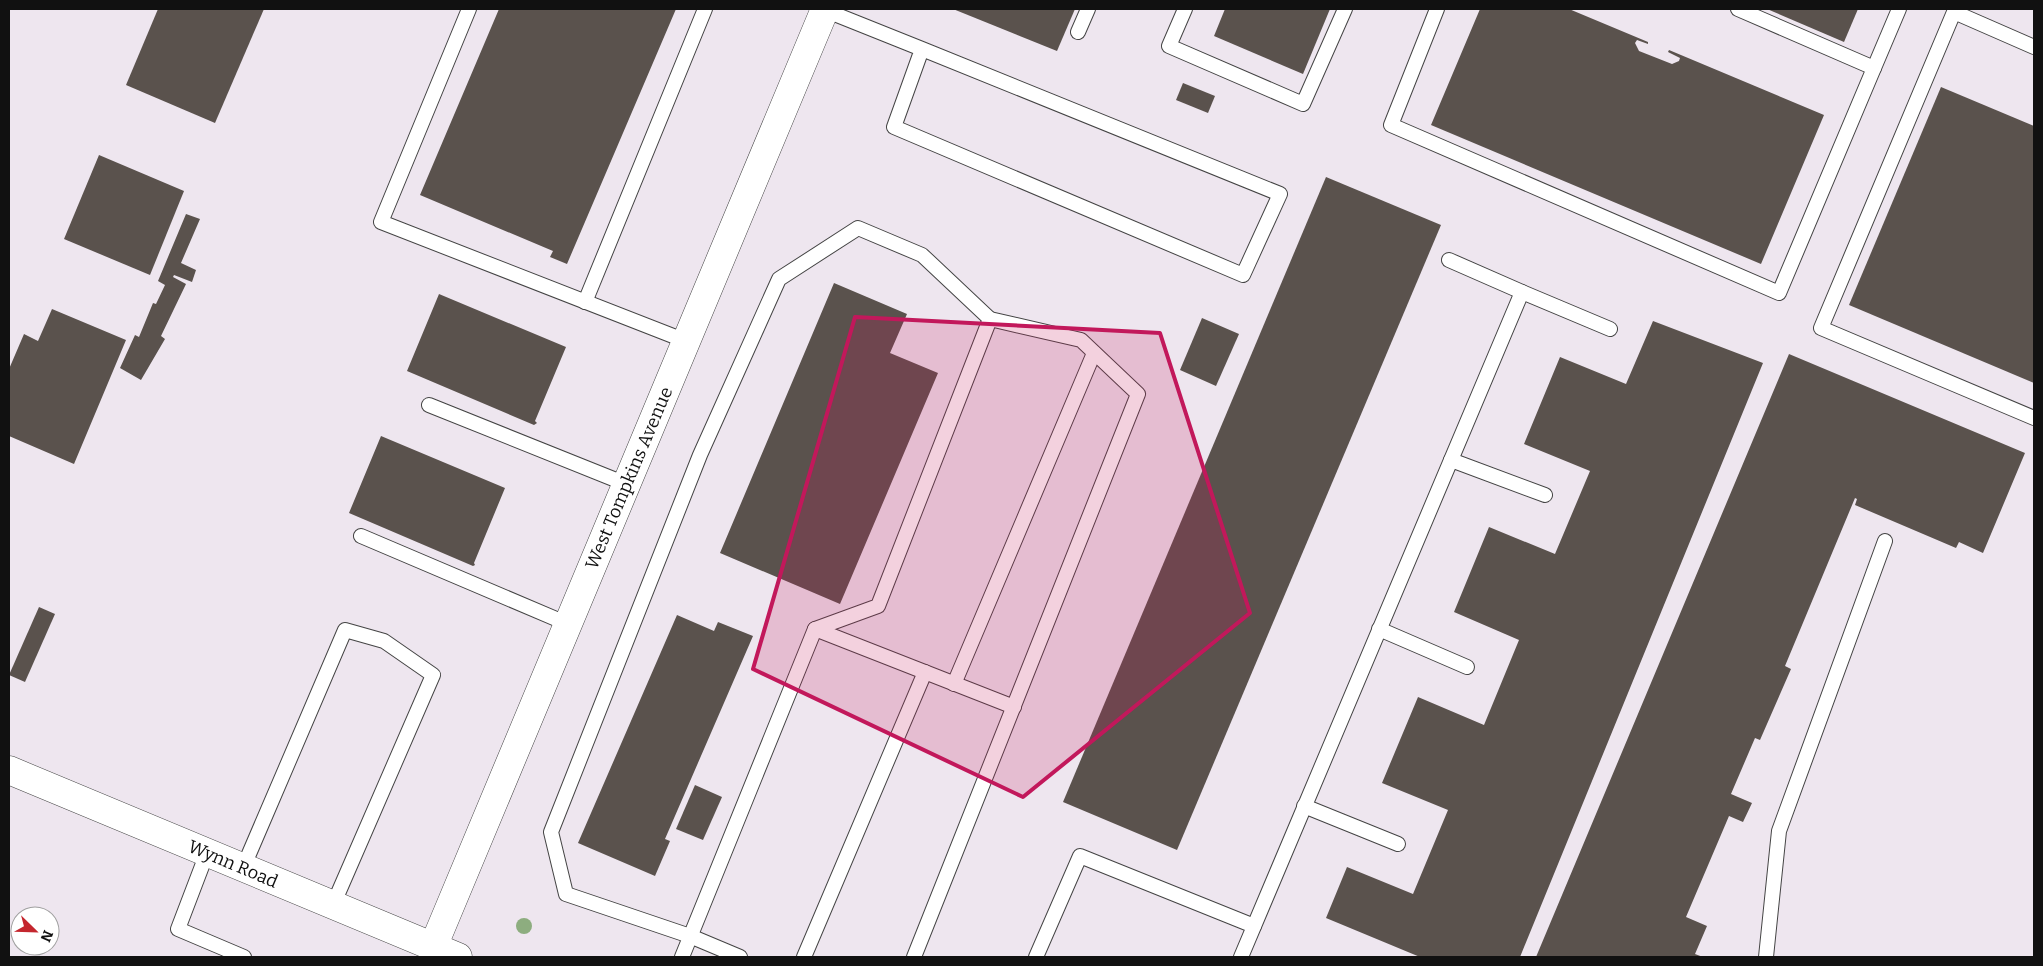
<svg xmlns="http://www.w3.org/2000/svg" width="2043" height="966" viewBox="0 0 2043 966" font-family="Bitter,serif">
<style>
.industrial{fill:#eee6ef;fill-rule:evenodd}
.building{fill:#5a524d}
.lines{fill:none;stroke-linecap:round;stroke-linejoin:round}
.service-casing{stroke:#444;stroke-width:16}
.tertiary-casing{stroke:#444;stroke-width:29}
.service{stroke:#fff;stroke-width:14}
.tertiary{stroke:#fff;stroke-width:28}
.tree{fill:#8dad7f}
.marked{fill:#c2185b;fill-opacity:0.2;stroke:#c2185b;stroke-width:4;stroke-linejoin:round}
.labels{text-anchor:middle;stroke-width:5;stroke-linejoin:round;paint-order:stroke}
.street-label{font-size:18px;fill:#111;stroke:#fff}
</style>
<rect width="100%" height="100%" fill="#fffdf5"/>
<path class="industrial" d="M9 9H2034V957H9ZM20 916H50V946H20Z"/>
<g class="building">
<path d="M158 9H264L215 123 126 85Z"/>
<path d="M499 9H676L567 264 550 257 553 251 420 195Z"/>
<path d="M953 9H1075L1057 51Z"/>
<path d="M1225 9H1330L1303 74 1214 36Z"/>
<path d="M1480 9H1569L1648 42V44L1637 40 1635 43 1639 51 1672 64 1679 61 1680 58 1668 52 1669 50 1824 115 1761 264 1431 125Z"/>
<path d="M1767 9H1858L1844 42Z"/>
<path d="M1183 83 1215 96 1208 113 1176 100Z"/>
<path d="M1941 87 2034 126V383L1849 305Z"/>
<path d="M99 155 184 191 150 275 64 239Z"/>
<path d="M1326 177 1441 225 1177 850 1063 802Z"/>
<path d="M186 214 200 219 181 263 196 270 192 282 174 275 173 277 186 284 161 336 165 339 141 380 120 368 135 335 139 337 153 303 156 304 165 285 158 281Z"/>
<path d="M834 283 907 314 890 353 938 373 840 604 720 553Z"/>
<path d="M439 294 566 347 535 421 537 423 534 425 407 371Z"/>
<path d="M52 309 126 340 74 464 9 436V369L24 334 38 341Z"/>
<path d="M1202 318 1239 334 1216 386 1180 370Z"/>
<path d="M1653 321 1763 363 1520 957H1420L1326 918 1347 867 1413 894 1448 810 1382 783 1418 697 1484 725 1519 640 1454 612 1489 527 1555 554 1590 471 1524 444 1560 357 1626 384Z"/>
<path d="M1789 354 2025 453 1983 553 1959 542 1956 548 1855 505 1857 499 1855 498 1785 666 1791 669 1760 740 1755 738 1731 794 1752 803 1743 822 1729 816 1686 917 1707 926 1695 954 1703 957H1536Z"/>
<path d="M381 436 505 488 474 563 475 565 473 566 349 513Z"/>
<path d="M39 607 55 614 25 682 9 675Z"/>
<path d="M677 615 714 631 718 622 753 636 665 839 670 841 655 876 578 843Z"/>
<path d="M695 785 722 797 703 840 676 829Z"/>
</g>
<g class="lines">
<g class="service-casing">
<g id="service">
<path d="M469 9 381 222 686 341"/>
<path d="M822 9 922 49 1280 194 1243 275 894 127 922 49"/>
<path d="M1185 9 1169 46 1303 104 1345 9"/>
<path d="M1437 9 1391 125 1779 293 1874 68"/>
<path d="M1738 9 1874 68 1899 9"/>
<path d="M1078 32 1088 9"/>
<path d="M2034 47 1954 12 1821 328 2034 418"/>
<path d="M1449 260 1522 292"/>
<path d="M585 302 705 9"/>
<path d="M429 405 626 484"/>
<path d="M1451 460 1545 495"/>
<path d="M361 536 568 624"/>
<path d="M815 629 1014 707"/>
<path d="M1379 629 1467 667"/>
<path d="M954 684 1094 353"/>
<path d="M1304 806 1398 844"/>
<path d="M207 853 178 929 244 957"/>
<path d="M243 868 345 630 384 641 433 675 333 905"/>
<path d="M682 957 815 629 878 606 990 319 1081 340 1138 394 914 957"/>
<path d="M740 957 690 936 566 894 551 832 700 455 779 279 858 228 922 255 990 319"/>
<path d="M804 957 925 672"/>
<path d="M1036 957 1080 856 1254 926"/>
<path d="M1241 957 1522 292 1610 329"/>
<path d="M1766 957 1779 831 1885 541"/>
</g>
</g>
<g class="tertiary-casing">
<g id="tertiary">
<path d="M9 770 458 957"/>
<path d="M433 947 825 9"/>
</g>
</g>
<use href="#service" class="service"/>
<use href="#tertiary" class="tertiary"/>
</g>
<circle class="tree" cx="524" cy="926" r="8"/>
<path class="marked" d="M855 317 1160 333 1250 613 1023 797 753 669Z"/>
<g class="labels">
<g class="street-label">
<text transform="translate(629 478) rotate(-67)" y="6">West Tompkins Avenue</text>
<text transform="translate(233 864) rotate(23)" y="6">Wynn Road</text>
</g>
</g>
<rect width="2043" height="966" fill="none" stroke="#111111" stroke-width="20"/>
<g transform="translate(35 931) rotate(113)"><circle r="24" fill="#ffffff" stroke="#a0a0a0"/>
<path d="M0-4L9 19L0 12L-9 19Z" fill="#c4262e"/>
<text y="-8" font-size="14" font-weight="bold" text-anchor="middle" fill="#111111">N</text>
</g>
</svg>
